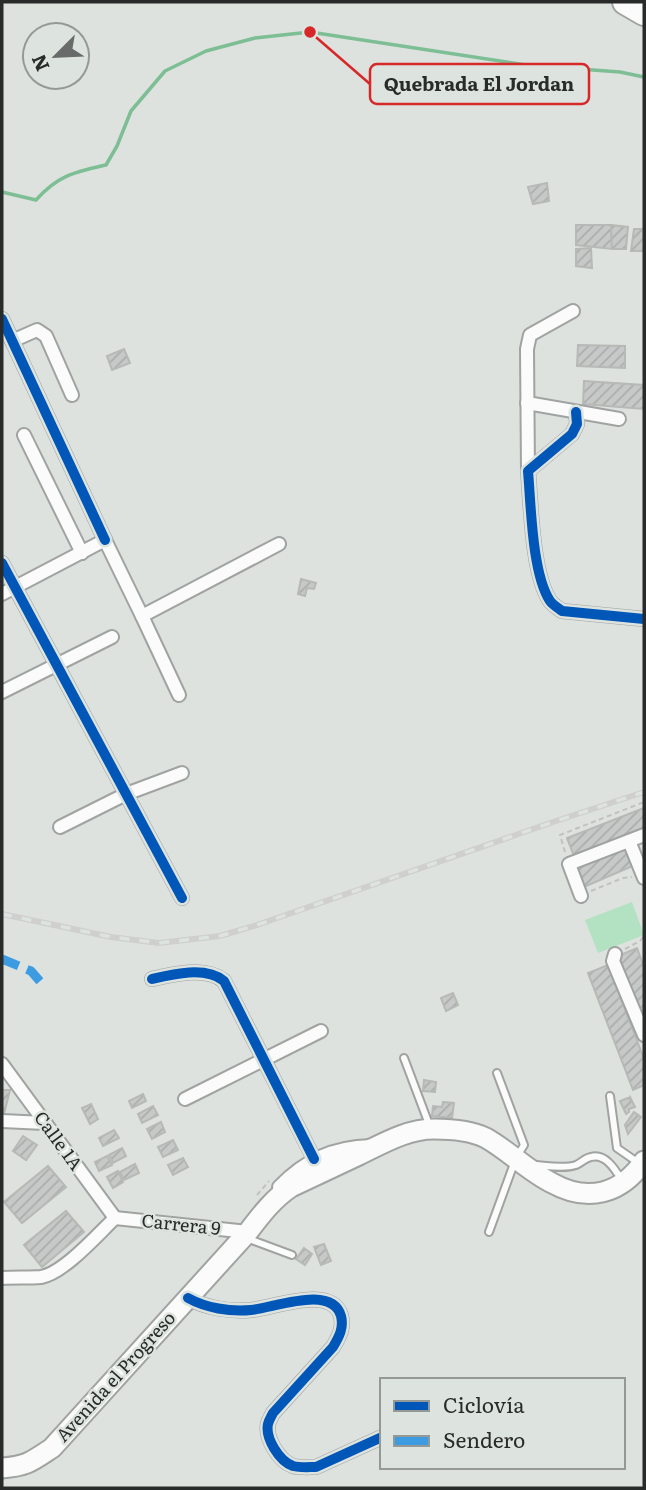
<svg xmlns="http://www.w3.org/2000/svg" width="646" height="1490" viewBox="0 0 646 1490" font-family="Literata,serif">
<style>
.grass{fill:#b2e2c2}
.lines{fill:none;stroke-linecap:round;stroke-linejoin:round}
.stream{stroke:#7dbe95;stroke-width:3.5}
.building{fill:url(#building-hatch);stroke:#b6b9b6;stroke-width:2}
.lane-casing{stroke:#a0a3a1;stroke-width:10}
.street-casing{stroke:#a0a3a1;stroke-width:16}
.secondary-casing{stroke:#a0a3a1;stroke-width:23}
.highway-casing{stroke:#a0a3a1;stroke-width:28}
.path{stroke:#c0c1c0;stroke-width:2;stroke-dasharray:5 3.5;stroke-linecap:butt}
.lane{stroke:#fafbfa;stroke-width:6}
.street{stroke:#fafbfa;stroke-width:12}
.secondary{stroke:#fafbfa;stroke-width:19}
.highway{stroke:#fafbfa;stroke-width:24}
.rail-casing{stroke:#cfcfcf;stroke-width:6}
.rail{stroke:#dde3de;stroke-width:3.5;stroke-dasharray:10;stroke-linecap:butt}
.quiet{stroke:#3d9ce1;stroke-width:9;stroke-dasharray:18 9;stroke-linecap:butt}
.cycleway-casing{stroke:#dde3de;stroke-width:15}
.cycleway{stroke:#0057b8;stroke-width:10}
.labels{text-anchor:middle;stroke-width:5;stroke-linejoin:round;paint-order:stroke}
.street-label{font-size:18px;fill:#282b29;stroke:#dde3de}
.leader{fill:none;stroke:#d62828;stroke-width:2.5}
.callout-dot{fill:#d62828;stroke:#dde3de;stroke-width:2.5}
.callout{fill:#dde3de;stroke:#d62828;stroke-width:2.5}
.callout-label{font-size:19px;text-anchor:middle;font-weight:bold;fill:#282b29}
</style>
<defs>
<pattern id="building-hatch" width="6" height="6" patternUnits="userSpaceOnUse" patternTransform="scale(1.75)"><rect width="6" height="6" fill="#c6c9c7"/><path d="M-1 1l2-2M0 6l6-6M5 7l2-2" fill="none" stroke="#aaadab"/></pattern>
</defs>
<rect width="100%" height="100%" fill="#dee2df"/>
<path class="grass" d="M632 902 644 935 598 953 585 920Z"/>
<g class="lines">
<path class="stream" d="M2 192 36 200C58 175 75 172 106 165L117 146 131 111 165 71 206 51 255 38 310 32 526 65 620 72 644 77"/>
</g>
<g class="building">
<path d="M547 183 549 201 533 204 528 187Z"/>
<path d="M576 225H611L612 249 576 245Z"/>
<path d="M611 225 628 227 626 249H612Z"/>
<path d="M634 229H644V251H631Z"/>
<path d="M591 248 592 268 576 266V249Z"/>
<path d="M578 345 625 346V368L577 366Z"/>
<path d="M124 349 130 363 112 370 107 356Z"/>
<path d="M584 381 644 385V409L583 404Z"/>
<path d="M301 579 316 583 314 589 307 588 305 596 298 594Z"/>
<path d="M644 808V828L574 856 567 838Z"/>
<path d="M627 845 635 865 584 887 576 867Z"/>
<path d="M637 948 644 967V1021L618 956Z"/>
<path d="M608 965 644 1059V1085L633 1090 588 973Z"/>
<path d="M453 993 458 1005 446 1011 441 998Z"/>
<path d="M424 1080 436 1082 435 1092 423 1091Z"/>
<path d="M2 1090H10L4 1114H2Z"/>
<path d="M143 1094 146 1101 132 1108 129 1101Z"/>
<path d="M630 1097 635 1107 629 1109V1112L626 1114 620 1101 628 1098 629 1099Z"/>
<path d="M443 1102 454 1103 452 1118 432 1116 433 1106 442 1107Z"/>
<path d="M91 1104 98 1119 90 1124 82 1108Z"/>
<path d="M153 1106 158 1115 142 1123 138 1114Z"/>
<path d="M634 1112 641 1117 628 1134 625 1125Z"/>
<path d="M161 1122 165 1132 152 1139 147 1129Z"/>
<path d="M114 1130 119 1138 103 1146 99 1138Z"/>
<path d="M23 1136 37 1145 26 1160 13 1151Z"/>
<path d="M173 1140 178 1150 163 1157 158 1147Z"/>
<path d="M122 1148 126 1156 113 1163 109 1155Z"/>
<path d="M107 1156 112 1165 99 1171 95 1162Z"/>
<path d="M183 1158 188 1167 173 1175 168 1165Z"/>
<path d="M135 1164 139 1173 124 1180 120 1172Z"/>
<path d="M48 1166 66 1187 22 1223 4 1202Z"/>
<path d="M118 1171 123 1182 113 1188 107 1177Z"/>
<path d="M66 1211 84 1232 42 1267 24 1245Z"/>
<path d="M324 1244 331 1261 321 1265 314 1247Z"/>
<path d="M304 1248 312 1254 305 1265 296 1259Z"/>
</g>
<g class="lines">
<g class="lane-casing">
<g id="lane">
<path d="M404 1058 430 1127"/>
<path d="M610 1096 617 1148 640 1164"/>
<path d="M536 1165C548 1166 564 1169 576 1165 581 1163 585 1158 591 1157 605 1153 615 1169 621 1179"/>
<path d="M489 1232 516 1158 524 1145 497 1073"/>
<path d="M249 1239 292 1255"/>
</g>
</g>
<g class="street-casing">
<g id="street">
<path d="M2 319 105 540"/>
<path d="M12 341 37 330 46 336 72 395"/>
<path d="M527 403 619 419"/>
<path d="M576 412 577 424 572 434 528 471C531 505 532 574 550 601 553 605 558 608 562 611L644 619"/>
<path d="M24 435 82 553"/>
<path d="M528 471 527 349 530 335 573 311"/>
<path d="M2 563 182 898"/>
<path d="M2 594 105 540 142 616 279 544"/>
<path d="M142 616 179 695"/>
<path d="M2 692 112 637"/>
<path d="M60 827 126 794 182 773"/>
<path d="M629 841 644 878"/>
<path d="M581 896 569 864 644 835"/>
<path d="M615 954 613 961 644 1035"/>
<path d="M152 979C173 974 206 966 224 981L314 1159"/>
<path d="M2 1064 115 1218"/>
<path d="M185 1099 321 1031"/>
<path d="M2 1121 45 1123"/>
<path d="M279 1187C305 1160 333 1147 371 1146"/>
<path d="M115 1218 248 1232"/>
<path d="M2 1278C15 1277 28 1278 41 1277 64 1273 98 1234 115 1218"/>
<path d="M188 1298C206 1308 230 1312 251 1310 274 1308 332 1284 341 1316 344 1328 339 1337 333 1347L273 1413C271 1417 269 1420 268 1424 265 1438 279 1461 293 1466 301 1468 309 1467 316 1467L382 1437"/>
</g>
</g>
<g class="secondary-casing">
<path id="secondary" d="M2 1468C27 1466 31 1462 52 1448L248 1232C261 1215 273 1199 291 1187 314 1176 336 1166 359 1155 382 1144 407 1129 434 1129 451 1129 470 1130 486 1138 509 1151 528 1171 552 1183 588 1203 621 1194 644 1161"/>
</g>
<g class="highway-casing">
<path id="highway" d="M625 2 644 13"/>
</g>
<g class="path">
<path d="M565 852 560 835 644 802"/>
<path d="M591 891 623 878 632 877"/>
<path d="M625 949 640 941 644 936"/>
<path d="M257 1195 269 1181"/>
</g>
<use href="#lane" class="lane"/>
<use href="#street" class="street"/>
<use href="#secondary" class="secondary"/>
<use href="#highway" class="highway"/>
<g class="rail-casing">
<path id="rail" d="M2 914 111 937 159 943 220 936 257 925 553 822 644 792"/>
</g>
<use href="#rail" class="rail"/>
<path class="quiet" d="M2 959 31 971 44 986"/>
<g class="cycleway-casing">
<g id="cycleway">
<path d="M2 319 105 540"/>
<path d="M576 412 577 424 572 434 528 471C531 505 532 574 550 601 553 605 558 608 562 611L644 619"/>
<path d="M2 563 182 898"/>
<path d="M152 979C173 974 206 966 224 981L314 1159"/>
<path d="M188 1298C206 1308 230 1312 251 1310 274 1308 332 1284 341 1316 344 1328 339 1337 333 1347L273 1413C271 1417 269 1420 268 1424 265 1438 279 1461 293 1466 301 1468 309 1467 316 1467L382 1437"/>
</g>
</g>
<use href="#cycleway" class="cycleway"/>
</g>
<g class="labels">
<g class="street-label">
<text transform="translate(58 1141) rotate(54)" y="6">Calle 1A</text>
<text transform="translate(181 1225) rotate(6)" y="6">Carrera 9</text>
<text transform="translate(116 1377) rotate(-48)" y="6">Avenida el Progreso</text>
</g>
</g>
<path class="leader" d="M310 32L370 84"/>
<circle class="callout-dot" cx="310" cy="32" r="7"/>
<rect class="callout" x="370" y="64" width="219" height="40" rx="7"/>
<g class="callout-label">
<text x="479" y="91">Quebrada El Jordan</text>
</g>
<rect width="646" height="1490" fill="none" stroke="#282b29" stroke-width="7"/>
<rect x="380" y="1378" width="245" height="91" fill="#dde3de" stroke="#959996" stroke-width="2"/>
<rect x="394" y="1401" width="35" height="10" fill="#0057b8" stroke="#959996" stroke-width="2"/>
<text x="443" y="1413" font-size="21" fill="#282b29">Ciclovía</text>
<rect x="394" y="1436" width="35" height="10" fill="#3d9ce1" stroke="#959996" stroke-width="2"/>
<text x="443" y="1448" font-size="21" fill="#282b29">Sendero</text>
<g transform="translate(56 56) rotate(246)"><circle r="33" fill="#dde3de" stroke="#959996" stroke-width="2"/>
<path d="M0-5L12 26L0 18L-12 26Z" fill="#686b69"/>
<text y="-10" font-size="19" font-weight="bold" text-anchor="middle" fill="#282b29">N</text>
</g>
</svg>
